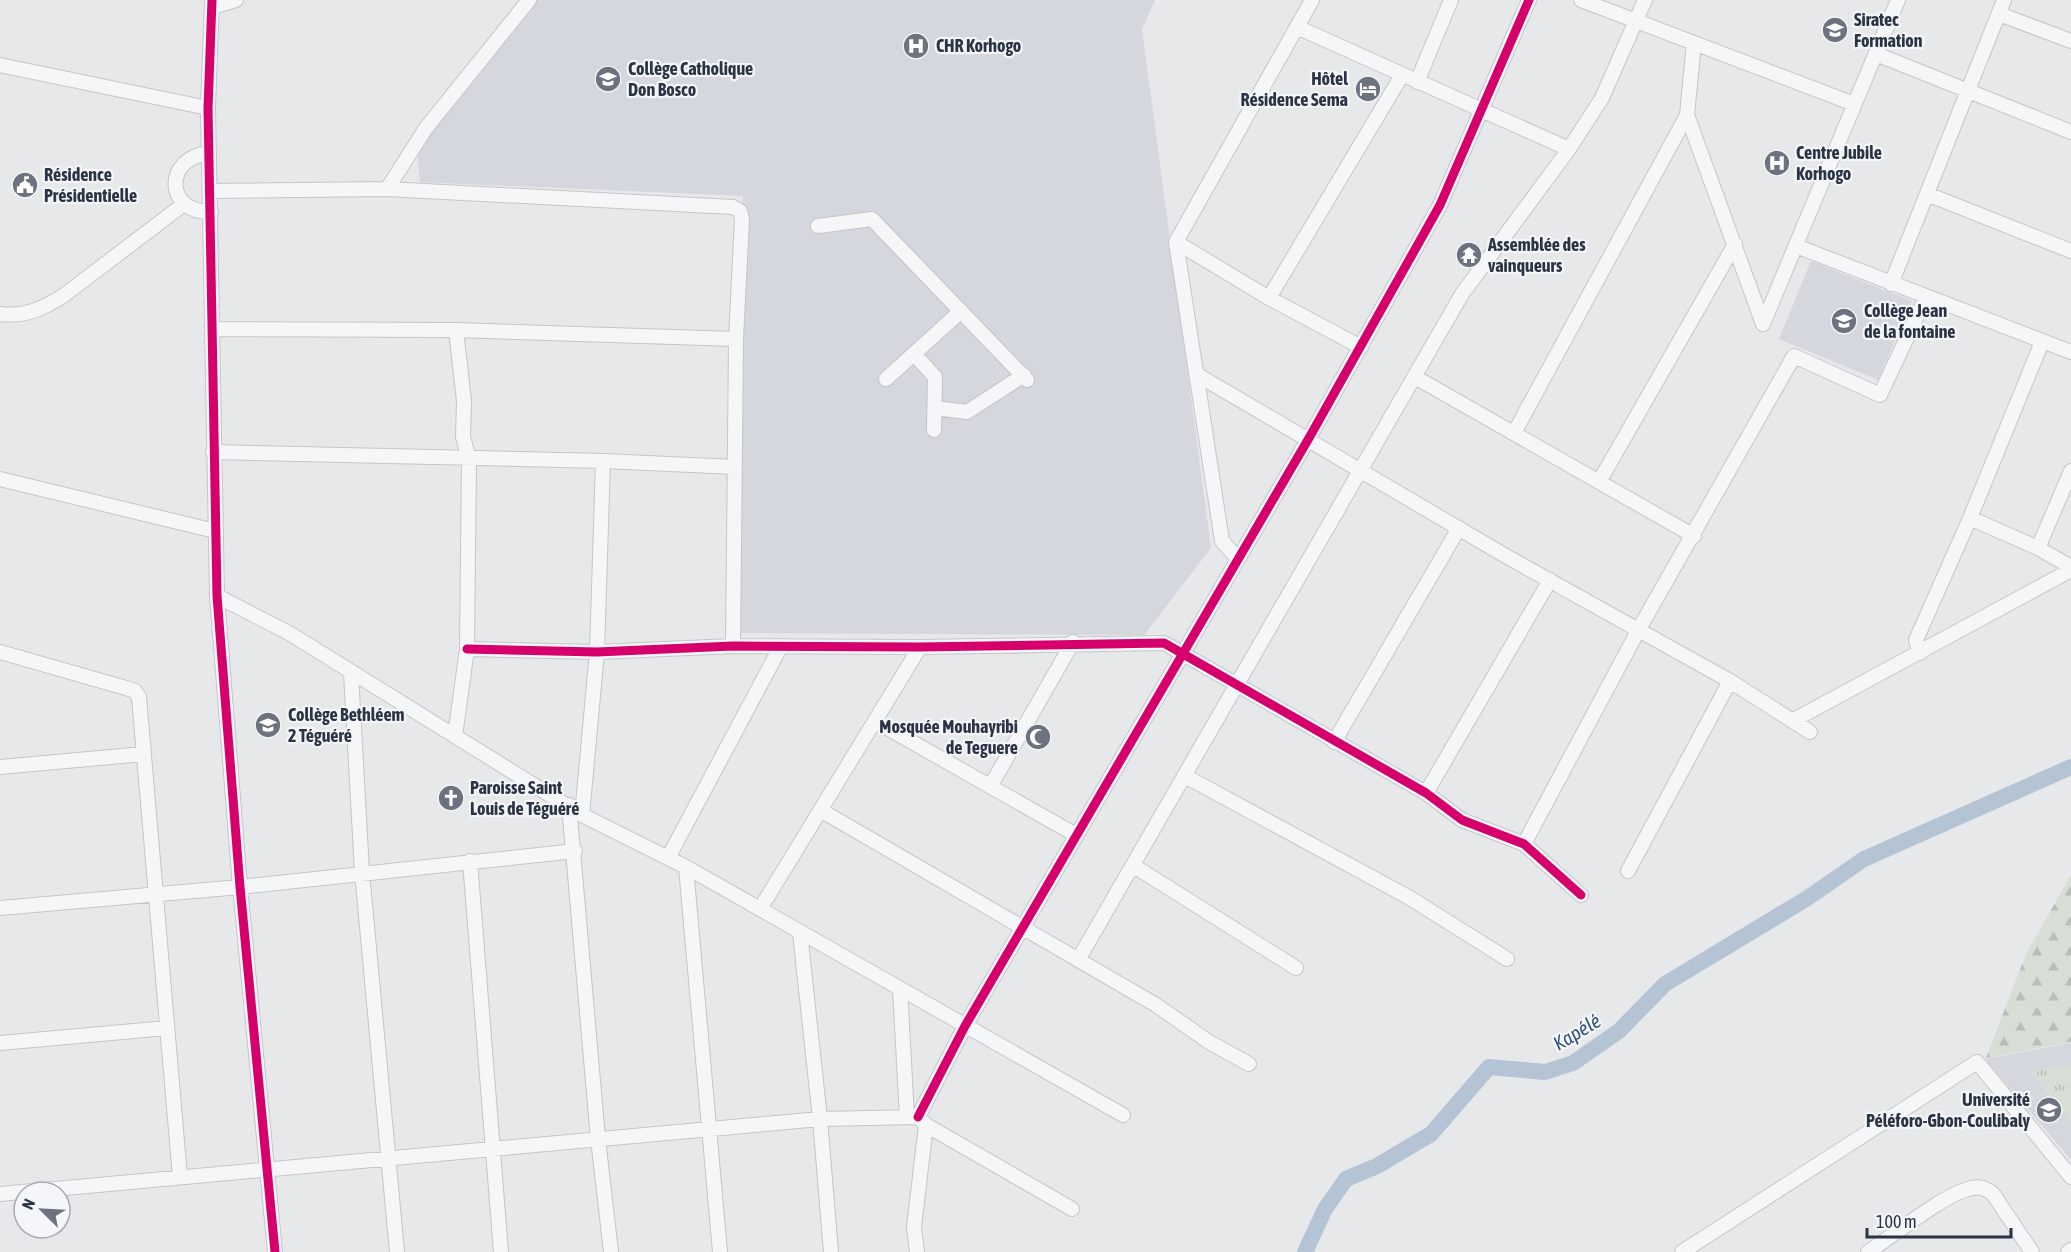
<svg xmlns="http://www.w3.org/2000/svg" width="2071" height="1252" font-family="'Asap Condensed',sans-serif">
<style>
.built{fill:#d4d7dd}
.grass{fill:url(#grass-tufts)}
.forest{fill:url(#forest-firs)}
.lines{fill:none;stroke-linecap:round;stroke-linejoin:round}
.river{stroke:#b4c4d5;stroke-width:16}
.minor-casing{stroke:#c4c6c8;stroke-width:16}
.minor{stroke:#f5f6f7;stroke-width:14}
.cycleway-casing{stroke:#f4f6f9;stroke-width:13}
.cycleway{stroke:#d6006c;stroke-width:9}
.labels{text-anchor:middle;stroke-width:4.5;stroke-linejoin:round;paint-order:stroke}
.poi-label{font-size:18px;font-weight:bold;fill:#2b3445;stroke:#f4f6f9;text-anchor:start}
.water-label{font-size:20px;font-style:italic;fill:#34527a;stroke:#f4f6f9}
</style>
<defs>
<pattern id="grass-tufts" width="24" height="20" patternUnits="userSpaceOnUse" patternTransform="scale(1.5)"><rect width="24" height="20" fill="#d6ded6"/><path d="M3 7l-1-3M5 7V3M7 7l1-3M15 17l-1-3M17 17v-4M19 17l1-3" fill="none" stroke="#b8bfb9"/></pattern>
<pattern id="forest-firs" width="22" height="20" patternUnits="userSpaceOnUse" patternTransform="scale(1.5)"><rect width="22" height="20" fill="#d6ded6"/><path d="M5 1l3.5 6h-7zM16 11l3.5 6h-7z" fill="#b8bfb9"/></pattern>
</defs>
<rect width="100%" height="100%" fill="#e6e8ea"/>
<path class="built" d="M534,0H1155L1142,29L1211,548L1144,635L739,633L743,196L420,182L417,150Z
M1811,261L1912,301L1878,380L1779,339Z
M2071,1043V1160L1985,1059Z"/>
<path class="grass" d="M2071,1064V1123L2029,1071Z"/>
<path class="forest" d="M2071,875V1042L1986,1058L2026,954Z"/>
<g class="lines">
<path class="river" d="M1305,1252L1325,1209L1346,1179L1377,1166L1431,1134L1489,1067L1545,1072L1573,1063L1619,1031L1665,984L1806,899L1864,859L2071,767"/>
<g class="minor-casing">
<path id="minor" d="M212,0L208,108L217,596L240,887L275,1252
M1581,0L1854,104
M212,7L236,0
M1999,14L2071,41
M1299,28L1569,149
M1876,54L2071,132
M0,65L208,108
M1417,82L1451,0
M1687,115L1763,324
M209,153C163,158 165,213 211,212
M387,189L733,207L740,211L742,219L736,339L733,646
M210,191L387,189L426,128L529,0
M1927,194L2071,251
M818,226L872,219L1027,380
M1176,242L1269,298L1361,347
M1796,246L2071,352
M1891,284L2004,0
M1269,298L1402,75
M0,314C25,317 42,309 63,296L184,204
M1763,324L1898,0
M212,329L456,330L736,339
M914,354L935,377L934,430
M1196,374L1504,555L1730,681L1810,732
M1415,377L1694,536
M886,379L961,311
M935,408L967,412L1024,375
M1514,433L1687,115L1694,43
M213,452L603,461L735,467
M0,479L215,531
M1599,482L1735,244
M1970,518L2038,548L2071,567
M2038,548L2071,471
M1237,558L1222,541L1176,242L1312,0
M217,596L289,633L582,815L686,867L1123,1115
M467,649L597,652L733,646L920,647L1164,643L1426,793L1462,820L1524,844L1581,895
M0,652L126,688L135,691L139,697L180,1177
M1920,653L1916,640L1970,518L2042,342
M351,673L362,872L397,1252
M875,721L1076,835
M1792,721L2071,570
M455,736L467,649L469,459L463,437L464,401L456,330
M1334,742L1459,528
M0,767L144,754
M1185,776L1410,898L1507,959
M991,785L1073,642
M1426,793L1550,580
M569,805L598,1139L611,1252
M822,811L1156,1005L1209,1042L1249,1064
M582,815L597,652L603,461
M1524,844L1639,629L1794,356L1880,395L1926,297
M668,858L781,646
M470,861L501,1252
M1134,866L1296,968
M686,867L720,1252
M1628,871L1730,681
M0,908L240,887L575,851
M760,909L920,647
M800,933L820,1119L831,1252
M1078,960L1462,294L1569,149L1602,98L1645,0
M900,989L907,1117
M0,1043L167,1028
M918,1117L965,1026L1309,438L1440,205L1529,0
M0,1194L820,1119L918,1117L926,1125L1072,1209
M917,1252L914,1227L926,1125
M1682,1252L1977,1062L2071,1177
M1868,1252C1893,1236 1945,1193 1972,1188C1980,1186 1987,1189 1993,1194L2032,1252
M2068,1252L2071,1250"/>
</g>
<use href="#minor" class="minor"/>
<g class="cycleway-casing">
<path id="cycleway" d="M212,0L208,108L217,596L240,887L275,1252
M467,649L597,652L733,646L920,647L1164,643L1426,793L1462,820L1524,844L1581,895
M918,1117L965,1026L1309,438L1440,205L1529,0"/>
</g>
<use href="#cycleway" class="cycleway"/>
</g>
<defs>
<g id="school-disc" transform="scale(1.35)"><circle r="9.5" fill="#6c737f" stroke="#f4f6f9"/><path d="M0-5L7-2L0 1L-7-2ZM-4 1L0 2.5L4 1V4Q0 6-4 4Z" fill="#fff"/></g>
<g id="hospital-disc" transform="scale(1.35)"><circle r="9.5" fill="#6c737f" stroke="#f4f6f9"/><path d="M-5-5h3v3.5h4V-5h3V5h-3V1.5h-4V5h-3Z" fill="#fff"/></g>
<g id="hotel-disc" transform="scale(1.35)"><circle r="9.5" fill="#6c737f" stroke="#f4f6f9"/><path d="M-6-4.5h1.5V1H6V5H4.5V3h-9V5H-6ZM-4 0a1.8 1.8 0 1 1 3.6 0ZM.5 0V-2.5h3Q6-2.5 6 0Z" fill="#fff"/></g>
<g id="civic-disc" transform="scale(1.35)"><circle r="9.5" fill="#6c737f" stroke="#f4f6f9"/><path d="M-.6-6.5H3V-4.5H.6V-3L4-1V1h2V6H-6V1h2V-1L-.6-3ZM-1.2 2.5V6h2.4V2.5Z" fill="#fff"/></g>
<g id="temple-disc" transform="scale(1.35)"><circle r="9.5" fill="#6c737f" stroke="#f4f6f9"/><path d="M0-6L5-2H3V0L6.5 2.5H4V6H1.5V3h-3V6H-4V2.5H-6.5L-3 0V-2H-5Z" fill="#fff"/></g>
<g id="university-disc" transform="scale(1.35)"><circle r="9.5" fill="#6c737f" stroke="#f4f6f9"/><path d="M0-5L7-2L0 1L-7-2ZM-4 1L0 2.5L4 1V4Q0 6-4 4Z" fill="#fff"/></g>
<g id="mosque-disc" transform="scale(1.35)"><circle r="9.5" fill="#6c737f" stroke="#f4f6f9"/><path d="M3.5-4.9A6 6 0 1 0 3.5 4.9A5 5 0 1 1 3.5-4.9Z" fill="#fff"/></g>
<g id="church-disc" transform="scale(1.35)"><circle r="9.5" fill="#6c737f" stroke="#f4f6f9"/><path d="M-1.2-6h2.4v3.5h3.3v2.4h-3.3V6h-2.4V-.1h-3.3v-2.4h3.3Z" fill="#fff"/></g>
</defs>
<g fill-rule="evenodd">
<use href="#school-disc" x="1835" y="30"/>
<use href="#hospital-disc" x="916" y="46"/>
<use href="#school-disc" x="608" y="79"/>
<use href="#hotel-disc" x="1368" y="89"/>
<use href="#hospital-disc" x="1777" y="163"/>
<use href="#civic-disc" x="25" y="185"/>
<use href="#temple-disc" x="1469" y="255"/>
<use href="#university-disc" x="1844" y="321"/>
<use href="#school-disc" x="268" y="725"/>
<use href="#mosque-disc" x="1038" y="737"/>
<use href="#church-disc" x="451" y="798"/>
<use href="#university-disc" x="2049" y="1110"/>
</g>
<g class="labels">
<g class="poi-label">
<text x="1854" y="26">Siratec<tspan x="1854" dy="21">Formation</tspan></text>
<text x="936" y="52">CHR Korhogo</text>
<text x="628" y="75">Collège Catholique<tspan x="628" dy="21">Don Bosco</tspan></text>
<text x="1348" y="85" text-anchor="end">Hôtel<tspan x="1348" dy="21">Résidence Sema</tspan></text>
<text x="1796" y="159">Centre Jubile<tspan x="1796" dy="21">Korhogo</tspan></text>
<text x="44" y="181">Résidence<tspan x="44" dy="21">Présidentielle</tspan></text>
<text x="1488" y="251">Assemblée des<tspan x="1488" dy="21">vainqueurs</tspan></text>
<text x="1864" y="317">Collège Jean<tspan x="1864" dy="21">de la fontaine</tspan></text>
<text x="288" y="721">Collège Bethléem<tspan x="288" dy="21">2 Téguéré</tspan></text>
<text x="1018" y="733" text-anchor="end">Mosquée Mouhayribi<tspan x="1018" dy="21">de Teguere</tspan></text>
<text x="470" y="794">Paroisse Saint<tspan x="470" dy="21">Louis de Téguéré</tspan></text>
<text x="2030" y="1106" text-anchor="end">Université<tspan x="2030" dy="21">Péléforo-Gbon-Coulibaly</tspan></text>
</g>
<g class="water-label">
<text transform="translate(1577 1032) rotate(-31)" y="7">Kapélé</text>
</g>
</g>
<g transform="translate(42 1210) rotate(294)"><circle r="28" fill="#f4f6f9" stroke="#a4a8b1" stroke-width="1.5"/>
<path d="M0-4.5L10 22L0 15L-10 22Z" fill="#6c737f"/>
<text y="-9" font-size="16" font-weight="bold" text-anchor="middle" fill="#2b3445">N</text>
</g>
<path d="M1867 1228v9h144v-9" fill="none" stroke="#2b3445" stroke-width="3"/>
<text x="1876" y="1228" font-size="18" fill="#2b3445" stroke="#f4f6f9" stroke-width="4.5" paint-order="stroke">100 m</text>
</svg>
